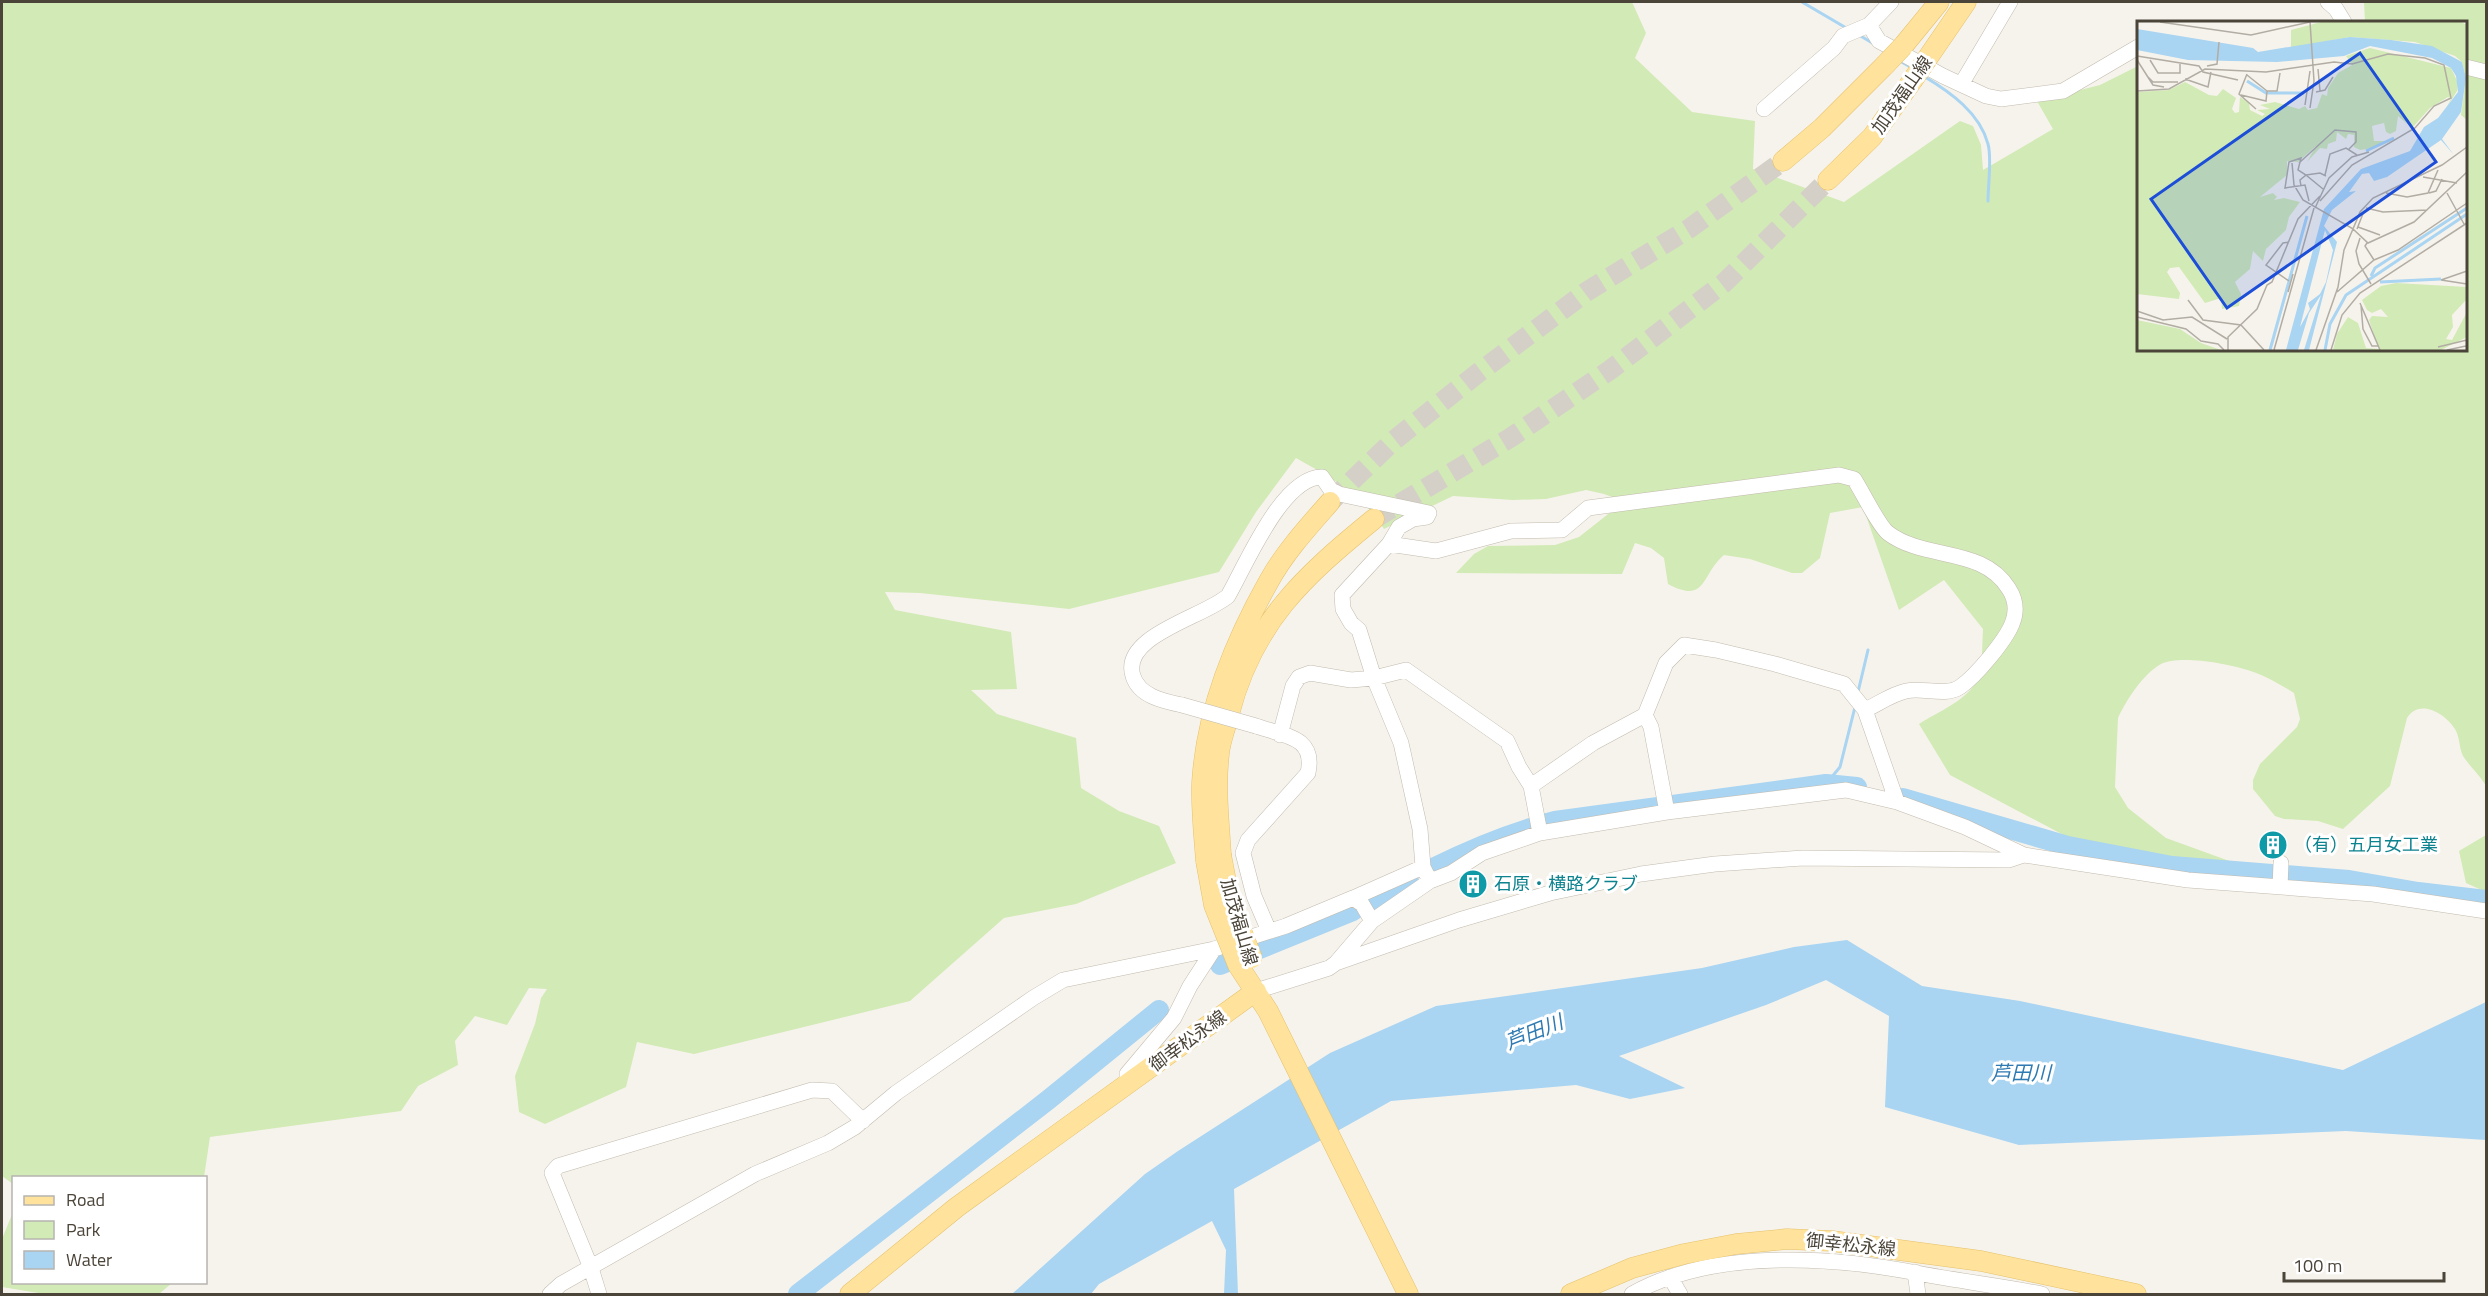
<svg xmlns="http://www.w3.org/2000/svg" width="2488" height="1296" font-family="'Titillium Web','Noto Sans JP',sans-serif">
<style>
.green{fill:#d2eab5}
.water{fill:#a9d4f2}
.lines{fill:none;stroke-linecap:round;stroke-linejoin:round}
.stream{stroke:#a9d4f2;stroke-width:3}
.river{stroke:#a9d4f2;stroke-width:20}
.major-tunnel{stroke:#d4d0c8;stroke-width:20;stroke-dasharray:20 10;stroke-linecap:butt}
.minor-casing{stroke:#c2bbae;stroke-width:16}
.major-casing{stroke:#e6c16a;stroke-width:21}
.minor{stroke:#fff;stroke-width:15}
.major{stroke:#ffe39c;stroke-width:20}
.minor-bridge-casing{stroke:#c2bbae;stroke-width:16;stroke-linecap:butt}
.major-bridge-casing{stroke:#e6c16a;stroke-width:21;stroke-linecap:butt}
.minor-bridge{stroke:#fff;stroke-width:15}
.major-bridge{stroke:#ffe39c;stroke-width:20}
.labels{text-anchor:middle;stroke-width:6;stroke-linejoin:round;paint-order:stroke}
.street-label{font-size:18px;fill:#4b4439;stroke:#fff}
.culture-label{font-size:18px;fill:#0d838f;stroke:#fff;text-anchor:start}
.water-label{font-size:20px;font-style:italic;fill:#2e7ab2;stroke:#fff}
.inset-river{fill:none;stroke:#a9d4f2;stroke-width:3}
.inset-road{fill:none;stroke:#b2ada4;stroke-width:1.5}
.view{fill:#1d4ed8;fill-opacity:0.15;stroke:#1d4ed8;stroke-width:3}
.inset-edge{fill:none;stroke:#4b4439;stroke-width:3}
</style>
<rect width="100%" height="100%" fill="#f6f3ec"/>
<path class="green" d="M2,2H1632L1646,33L1635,58L1692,112L1755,121L1753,169L1844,202L1960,121L1973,126L1981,145L1983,170L2053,129L2037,101L2100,85L2138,66V350H2466V22H2365L2364,2H2486V786C2480,775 2470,767 2463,756C2459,748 2460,737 2455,729C2445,713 2419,698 2407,718L2390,786L2343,829L2318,821L2284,819L2275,816L2253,789V780L2260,764L2297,727L2300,719L2294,693C2278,683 2262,674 2244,669C2225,663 2178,655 2161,664C2143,674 2127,699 2118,718L2115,787L2128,808L2166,838L2246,867L2244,881L2071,839L1950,775L1919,724C1937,712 1971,699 1978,677C1983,662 1982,644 1983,629L1944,580L1899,610L1863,507L1830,513L1820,558L1802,573H1792L1750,559L1724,555C1701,574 1707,605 1668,584L1664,558L1651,548L1635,543L1622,574L1456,573L1474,554L1488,546L1555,545L1579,537L1612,511L1617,504L1612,497L1604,494L1586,490L1546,499L1513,500L1453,496L1384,529C1363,495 1330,477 1296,458L1256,512L1219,572L1069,609L920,593L885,592L895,610L1011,632L1017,689L971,690L997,714L1076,738L1081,788L1119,811L1159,826L1176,863L1076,904L1004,918L910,1001L694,1054L637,1042L626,1087L545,1124L519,1112L515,1076L535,1024L541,998L547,989L529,988L507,1025L475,1016L455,1041L458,1065L418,1086L401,1111L210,1137L204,1177L14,1178L13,1184L2,1176Z
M2486,835V892L2466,883L2459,851Z
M13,1212L14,1282L172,1283L159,1294H44L2,1287V1239Z"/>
<path class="water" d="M1847,940L1922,986L2020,1001L2343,1070L2486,1002V1140L2346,1131L2019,1145L1885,1107L1889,1016L1826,980L1766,1005L1619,1056L1685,1088L1630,1099L1576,1085L1391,1101L1234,1189L1238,1294H1224L1226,1250L1212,1221L1099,1284L1091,1294H1012L1145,1174L1178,1151L1330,1053L1436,1006L1702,968L1794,947Z"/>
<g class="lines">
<path class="stream" d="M1802,2L1848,29
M1859,35L1874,44
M1900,61L1912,68
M1925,77C1950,92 1980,113 1988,144C1992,158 1988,185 1988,201
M1858,692L1868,650
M1826,784L1840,767L1855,707"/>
<path class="river" d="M1903,798L2068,846L2172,866L2349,880L2418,892L2486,900
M1433,868C1473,848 1512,832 1555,821L1826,784L1857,787
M1372,902L1409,881
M1220,965L1353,911
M798,1294L1048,1100L1159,1010"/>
<path class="major-tunnel" d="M1330,502L1392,442L1478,373L1586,292L1690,228L1783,161
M1374,519L1510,438L1610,370L1724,283L1828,180"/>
<g class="minor-casing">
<path id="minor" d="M2328,2L2336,9L2344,22
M1869,25L1879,41L1943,76L1986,96L2001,99L2063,91L2138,47
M2466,67L2486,72
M1962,83L2010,2
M1764,109L1834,48L1843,36L1869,25L1891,2
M1389,544L1436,551L1511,531L1562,530L1588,508L1839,475L1854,479C1862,491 1878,525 1888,533C1925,561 1983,546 2009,589C2016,600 2017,612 2012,624C2005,641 1976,676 1960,687C1945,697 1923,687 1906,691C1892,694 1878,704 1865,710
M1182,705C1163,701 1139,696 1133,676C1120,636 1204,617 1228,596C1246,565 1282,477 1322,477L1331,490L1339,494L1429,513L1427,517L1413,519L1399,527L1389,544L1342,595L1343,609L1351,623L1359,630L1374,678L1351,680L1310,673L1299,677L1293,686L1280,735
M1645,715L1651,727L1667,812
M1256,726C1284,736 1316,736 1308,773L1248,840L1243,853L1254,896L1269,931
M1531,786L1593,743L1645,715L1666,663L1684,645L1716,650L1775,664L1844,684L1865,710L1897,802
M1430,881L1423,867L1420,829L1401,743L1374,678L1406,670L1507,741L1519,767L1531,786L1540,833
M2280,887L2281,863
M1353,898L1423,867
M1336,963L1459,920L1550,893L1641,874L1715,864L1803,858L2009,860L2024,855L2188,880L2373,894L2486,911
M1256,991L1329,968L1336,963L1372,921L1430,881L1451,873L1482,853L1540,833L1667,812L1846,790L1897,802L1965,827L2024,855
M1127,1086V1074L1174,1018L1190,986L1214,949
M1915,1272L1918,1294
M1670,1277L1680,1294
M550,1294L561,1284L755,1174L828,1143L855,1127L896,1093L1033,998L1063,980L1214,949L1286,926L1353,898L1362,904L1372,921
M599,1294L591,1268L552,1173L558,1166L812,1090L832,1091L863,1121
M1632,1294C1712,1249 1829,1256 1917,1273C1958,1281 2000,1286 2042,1294"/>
</g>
<g class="major-casing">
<path id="major" d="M1903,46L1939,2
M1927,59L1966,2
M1783,161L1822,128L1885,65
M1828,180L1872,137L1912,81
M1221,855C1219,821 1215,788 1219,754C1220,741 1226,727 1229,714C1253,622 1303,577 1374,519
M1206,861C1204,835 1201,809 1202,783C1206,712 1234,643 1269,581C1285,552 1308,527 1330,502
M1238,965L1268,1011L1408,1294
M850,1294L957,1207L1256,991
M1571,1294L1632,1268L1684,1254L1736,1244L1787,1239L1832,1241L1981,1261L2136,1294"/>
</g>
<use href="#minor" class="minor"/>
<use href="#major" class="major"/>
<g class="minor-bridge-casing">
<path id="minor-bridge" d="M1182,705L1256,726"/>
</g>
<g class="major-bridge-casing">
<path id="major-bridge" d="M1885,65L1903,46
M1912,81L1927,59
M1221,855L1230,902L1252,958
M1206,861L1214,905L1238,965"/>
</g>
<use href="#minor-bridge" class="minor-bridge"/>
<use href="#major-bridge" class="major-bridge"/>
</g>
<defs>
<g id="building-disc" transform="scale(1.5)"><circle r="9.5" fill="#0f9aa8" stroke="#fff"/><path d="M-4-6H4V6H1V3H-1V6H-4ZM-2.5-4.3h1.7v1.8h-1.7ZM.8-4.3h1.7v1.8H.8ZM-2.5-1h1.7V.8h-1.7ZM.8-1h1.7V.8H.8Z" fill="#fff"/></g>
</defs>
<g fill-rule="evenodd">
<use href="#building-disc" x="2273" y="845"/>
<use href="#building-disc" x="1473" y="884"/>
</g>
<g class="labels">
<g class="street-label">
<text transform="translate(1902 95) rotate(-55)" y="6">加茂福山線</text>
<text transform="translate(1239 922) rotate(74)" y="6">加茂福山線</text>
<text transform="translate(1188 1041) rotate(-36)" y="6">御幸松永線</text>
<text transform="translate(1851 1245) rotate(6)" y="6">御幸松永線</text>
</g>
<g class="culture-label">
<text x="2294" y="851">（有）五月女工業</text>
<text x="1494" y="890">石原・横路クラブ</text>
</g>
<g class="water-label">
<text transform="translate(1534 1032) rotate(-22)" y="7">芦田川</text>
<text x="2021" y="1080">芦田川</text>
</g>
</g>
<g transform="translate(2137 21)">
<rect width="330" height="330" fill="#f6f3ec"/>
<path d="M184,1H324L330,4V99L324,94L329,57L325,41L318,35L278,21L213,16L154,27V9ZM233,27L314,47L321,62L320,70L308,89L314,78L311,76L293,87L275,107L261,95L259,110L253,113L249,111L247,102L235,105L237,120H254L237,127L223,129L217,126V114L211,113L209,118L200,111L199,120L191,123L190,128L183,127L170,141L179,125L161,141L150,140V154L123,176L136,172L140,176L137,179L147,177L163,181L152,196L149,209L129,228L126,240L116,230L113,248L98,261L104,273L102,285L85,288L84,277L68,282L42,246L33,247L30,251L43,272L42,278L0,273V71L32,69L48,61L72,74L80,75L86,68L99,77L95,88L98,92L102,91L103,76L112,82L113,89L125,95L128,93L120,89L133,88L123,84L138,81L162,88L168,85L171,89L180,87L185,73L190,75L191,67L201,52L215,44L209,35ZM259,262L330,266L329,279L315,294L316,306L309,318L315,319L330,291V316L304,329H196L200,313L211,296L221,302L229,327L242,328L232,299L235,295L251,296L244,288L235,292L230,289L225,279L244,265ZM0,299L43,308L64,322L84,329H0Z" fill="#d2eab5"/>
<path d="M0,8L116,27L121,31L213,16L254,19L295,25L325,41L329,57L324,91L305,118L317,134L304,119L250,156L237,160L232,152L225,153L212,171L219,170L195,189L187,205L200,221L172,329H167L184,274L172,292L161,329H149L187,188L224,148L273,130L287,106L301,97L321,71L319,55L314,47L295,37L233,25L207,35L140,41L51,39L0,29ZM188,209L196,229L189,261L183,273L171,282L173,288L163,306Z" fill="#a9d4f2" fill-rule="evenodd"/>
<path class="inset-river" d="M110,60L129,72H167M229,130L257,117M234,255L238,247L330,187M243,261L304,258M133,329L170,195M188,329L193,303L209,274L330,193"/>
<path class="inset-road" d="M23,1L114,14L173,1M0,35L62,45L66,51L101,59M0,39L16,64L27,66M13,39L21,52H43V43M70,45L80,43L82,21M181,48L183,70M110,53L102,73L119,88M110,54L130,70M10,55L16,61H41M48,58L71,66L74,51M0,70L32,68L68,48L129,51L197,41L215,43L251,33L288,37L307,44L314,77L297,85L278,107L215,144L183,180M179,71L188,69L196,56M104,74L129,80L130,70H140L143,52M168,84L173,50M173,87L177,60L173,1M155,142L157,164L166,179L216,208L223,191L236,177L305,144L330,126M162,142L198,109L219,111V121L212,128M188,154L193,133L209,127L220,134M286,156L320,162M164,165L163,159L169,154L161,149L164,137L152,141L148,167L168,164L172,180M186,168L169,154L183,152L189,155M249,172L270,176L291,172L301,149M292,172L299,170L305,158M310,172L327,203M178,187L192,157L215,136L232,131M229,187L246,191L290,189M221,206L243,214M220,208L227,190M223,217L219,230L222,243L234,263M152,221L146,222L129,244L152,260M230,222L228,225L237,239M304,259L330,263M304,259L330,250M151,271L156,253M200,271L237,239L261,229L330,182M51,279L66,299L104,304L127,329M223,282L243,329M224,284L226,308L235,325H241M0,290L26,299L55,296L90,318M0,296L49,308L64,320L81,323L87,329M301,326L330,319M91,329V316L120,288L130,264L135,261L161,198L183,175M137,329L177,187M179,329L201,266L207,229L216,208L231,222L277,201L330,151M194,329L205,294L223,272L330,202M310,329L329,325"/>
<path class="view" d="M223,32L299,141L90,287L14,178Z"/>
<rect width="330" height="330" class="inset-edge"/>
</g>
<rect width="2488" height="1296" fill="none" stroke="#4b4439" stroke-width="6"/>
<rect x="12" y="1176" width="195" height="108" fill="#ffffff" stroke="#b7b4b0" stroke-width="1.5"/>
<rect x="24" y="1196" width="30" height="9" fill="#ffe39c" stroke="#b7b4b0" stroke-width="1.5"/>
<text x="66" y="1206" font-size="18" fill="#4b4439">Road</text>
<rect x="24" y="1221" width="30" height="18" fill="#d2eab5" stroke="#b7b4b0" stroke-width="1.5"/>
<text x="66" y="1236" font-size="18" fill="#4b4439">Park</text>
<rect x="24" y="1251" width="30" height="18" fill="#a9d4f2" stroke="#b7b4b0" stroke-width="1.5"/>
<text x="66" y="1266" font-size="18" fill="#4b4439">Water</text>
<path d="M2284 1272v9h160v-9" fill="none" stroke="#4b4439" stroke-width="3"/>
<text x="2293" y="1272" font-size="18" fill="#4b4439" stroke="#ffffff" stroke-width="4.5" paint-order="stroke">100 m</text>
</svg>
